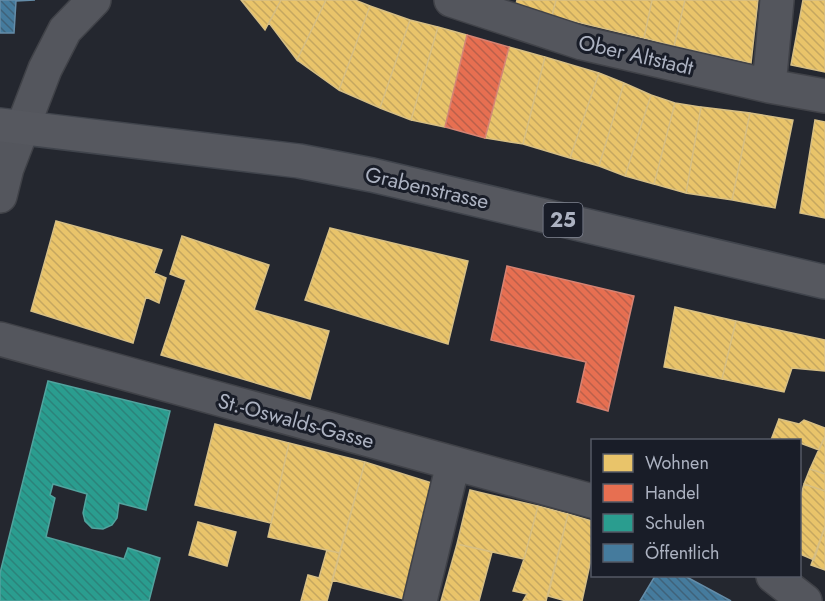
<svg xmlns="http://www.w3.org/2000/svg" width="825" height="601" font-family="Jost,sans-serif">
<style>
.homes{fill:url(#homes-back-hatch);stroke:#d7bf84;stroke-width:1.5}
.shops{fill:url(#shops-back-hatch);stroke:#d58373;stroke-width:1.5}
.schools{fill:url(#schools-back-hatch);stroke:#51a39e;stroke-width:1.5}
.public{fill:url(#public-back-hatch);stroke:#648ca8;stroke-width:1.5}
.lines{fill:none;stroke-linecap:round;stroke-linejoin:round}
.minor-casing{stroke:#404248;stroke-width:36}
.major-casing{stroke:#40444c;stroke-width:36}
.minor{stroke:#54565d;stroke-width:33}
.major{stroke:#56585f;stroke-width:33}
.labels{text-anchor:middle;stroke-width:6;stroke-linejoin:round;paint-order:stroke}
.shield{fill:#191d28;stroke:#808593;stroke-width:1.5}
.shield-label{font-size:20px;font-weight:bold;fill:#acb2c1}
.street-label{font-size:21px;fill:#acb2c1;stroke:#191d28}
</style>
<defs>
<pattern id="homes-back-hatch" width="6" height="6" patternUnits="userSpaceOnUse" patternTransform="scale(1.5)"><rect width="6" height="6" fill="#e9c46a"/><path d="M-1 5l2 2M0 0l6 6M5-1l2 2" fill="none" stroke="#c5a760"/></pattern>
<pattern id="shops-back-hatch" width="6" height="6" patternUnits="userSpaceOnUse" patternTransform="scale(1.5)"><rect width="6" height="6" fill="#e76f51"/><path d="M-1 5l2 2M0 0l6 6M5-1l2 2" fill="none" stroke="#ba604b"/></pattern>
<pattern id="schools-back-hatch" width="6" height="6" patternUnits="userSpaceOnUse" patternTransform="scale(1.5)"><rect width="6" height="6" fill="#2a9d8f"/><path d="M-1 5l2 2M0 0l6 6M5-1l2 2" fill="none" stroke="#2c837a"/></pattern>
<pattern id="public-back-hatch" width="6" height="6" patternUnits="userSpaceOnUse" patternTransform="scale(1.5)"><rect width="6" height="6" fill="#457b9d"/><path d="M-1 5l2 2M0 0l6 6M5-1l2 2" fill="none" stroke="#3f627a"/></pattern>
</defs>
<rect width="100%" height="100%" fill="#24272f"/>
<path class="homes" d="M241,0H281L265,30Z
M281,0H326L297,60L269,23Z
M326,0H355L370,6L339,90L297,60Z
M517,0H556L552,16L515,8Z
M556,0H652L644,38L552,16Z
M652,0H685L674,46L644,38Z
M685,0H758L751,63L674,46Z
M803,0H825V72L791,65Z
M370,6L410,20L380,108L339,90Z
M410,20L438,27L411,120L380,108Z
M438,27L467,35L445,127L411,120Z
M509,47L545,57L523,144L485,138Z
M545,57L599,73L570,158L523,144Z
M599,73L624,83L599,166L570,158Z
M624,83L651,95L625,176L599,166Z
M651,95L675,103L654,184L625,176Z
M675,103L701,107L686,193L654,184Z
M701,107L750,113L732,200L686,193Z
M750,113L793,120L775,208L732,200Z
M815,120L825,122V218L800,213Z
M56,221L162,250L154,273L166,278L159,303L146,297L133,343L31,311Z
M330,228L468,261L448,344L305,300Z
M182,236L269,265L254,310L329,331L310,399L161,355L186,280L170,274Z
M675,307L736,321L722,379L664,367Z
M736,321L825,340V371L792,368L784,392L722,379Z
M779,419L799,424L804,420L825,428V436L819,450L800,443V440H771Z
M215,424L289,443L271,523L195,505Z
M825,436V474L810,469Z
M289,443L365,462L340,553L268,537Z
M365,462L435,484L404,599L332,580Z
M810,469L825,474V491L804,484Z
M804,484L825,491V526L814,560L800,554V499Z
M470,490L538,506L524,559L457,544Z
M538,506L568,514L546,601H523L527,594L513,591L524,559Z
M568,514L592,521V555L582,601H566L548,596Z
M198,522L236,532L227,566L189,555Z
M825,526V570L811,565Z
M457,544L492,552L479,601H441Z
M327,550L340,553L327,601H301L308,575L319,578Z"/>
<path class="shops" d="M467,35L509,47L485,138L445,127Z
M507,266L634,296L608,411L577,402L586,362L491,340Z"/>
<path class="schools" d="M48,381L170,411L146,510L119,503L117,518L112,525L103,529L92,528L85,521L83,513L87,494L53,484L50,495L55,498L46,537L124,559L128,548L160,558L149,601H0V573Z"/>
<path class="public" d="M0,0H35L16,1L14,33H0Z
M655,576H685L731,601H640Z"/>
<g class="lines">
<g class="minor-casing">
<path id="minor" d="M451,0L582,43L769,86L825,96
M769,86L777,0
M0,196L7,168L45,69L65,30L94,0
M0,339L592,501
M773,576L805,601
M420,601L453,464"/>
</g>
<g class="major-casing">
<path id="major" d="M0,125L299,161L372,175L825,282"/>
</g>
<use href="#minor" class="minor"/>
<use href="#major" class="major"/>
</g>
<g class="labels">
<rect class="shield" x="543.5" y="203" width="39" height="34" rx="4.5"/>
<g class="shield-label">
<text x="563" y="227">25</text>
</g>
<g class="street-label">
<text transform="translate(636 55) rotate(13)" y="7">Ober Altstadt</text>
<text transform="translate(427 188) rotate(13)" y="7">Grabenstrasse</text>
<text transform="translate(296 421) rotate(15)" y="7">St.-Oswalds-Gasse</text>
</g>
</g>
<rect x="591" y="439" width="210" height="138" fill="#191d28" stroke="#545965" stroke-width="1.5"/>
<rect x="603" y="454" width="30" height="18" fill="#e9c46a" stroke="#545965" stroke-width="1.5"/>
<text x="645" y="469" font-size="18" fill="#acb2c1">Wohnen</text>
<rect x="603" y="484" width="30" height="18" fill="#e76f51" stroke="#545965" stroke-width="1.5"/>
<text x="645" y="499" font-size="18" fill="#acb2c1">Handel</text>
<rect x="603" y="514" width="30" height="18" fill="#2a9d8f" stroke="#545965" stroke-width="1.5"/>
<text x="645" y="529" font-size="18" fill="#acb2c1">Schulen</text>
<rect x="603" y="544" width="30" height="18" fill="#457b9d" stroke="#545965" stroke-width="1.5"/>
<text x="645" y="559" font-size="18" fill="#acb2c1">Öffentlich</text>
</svg>
